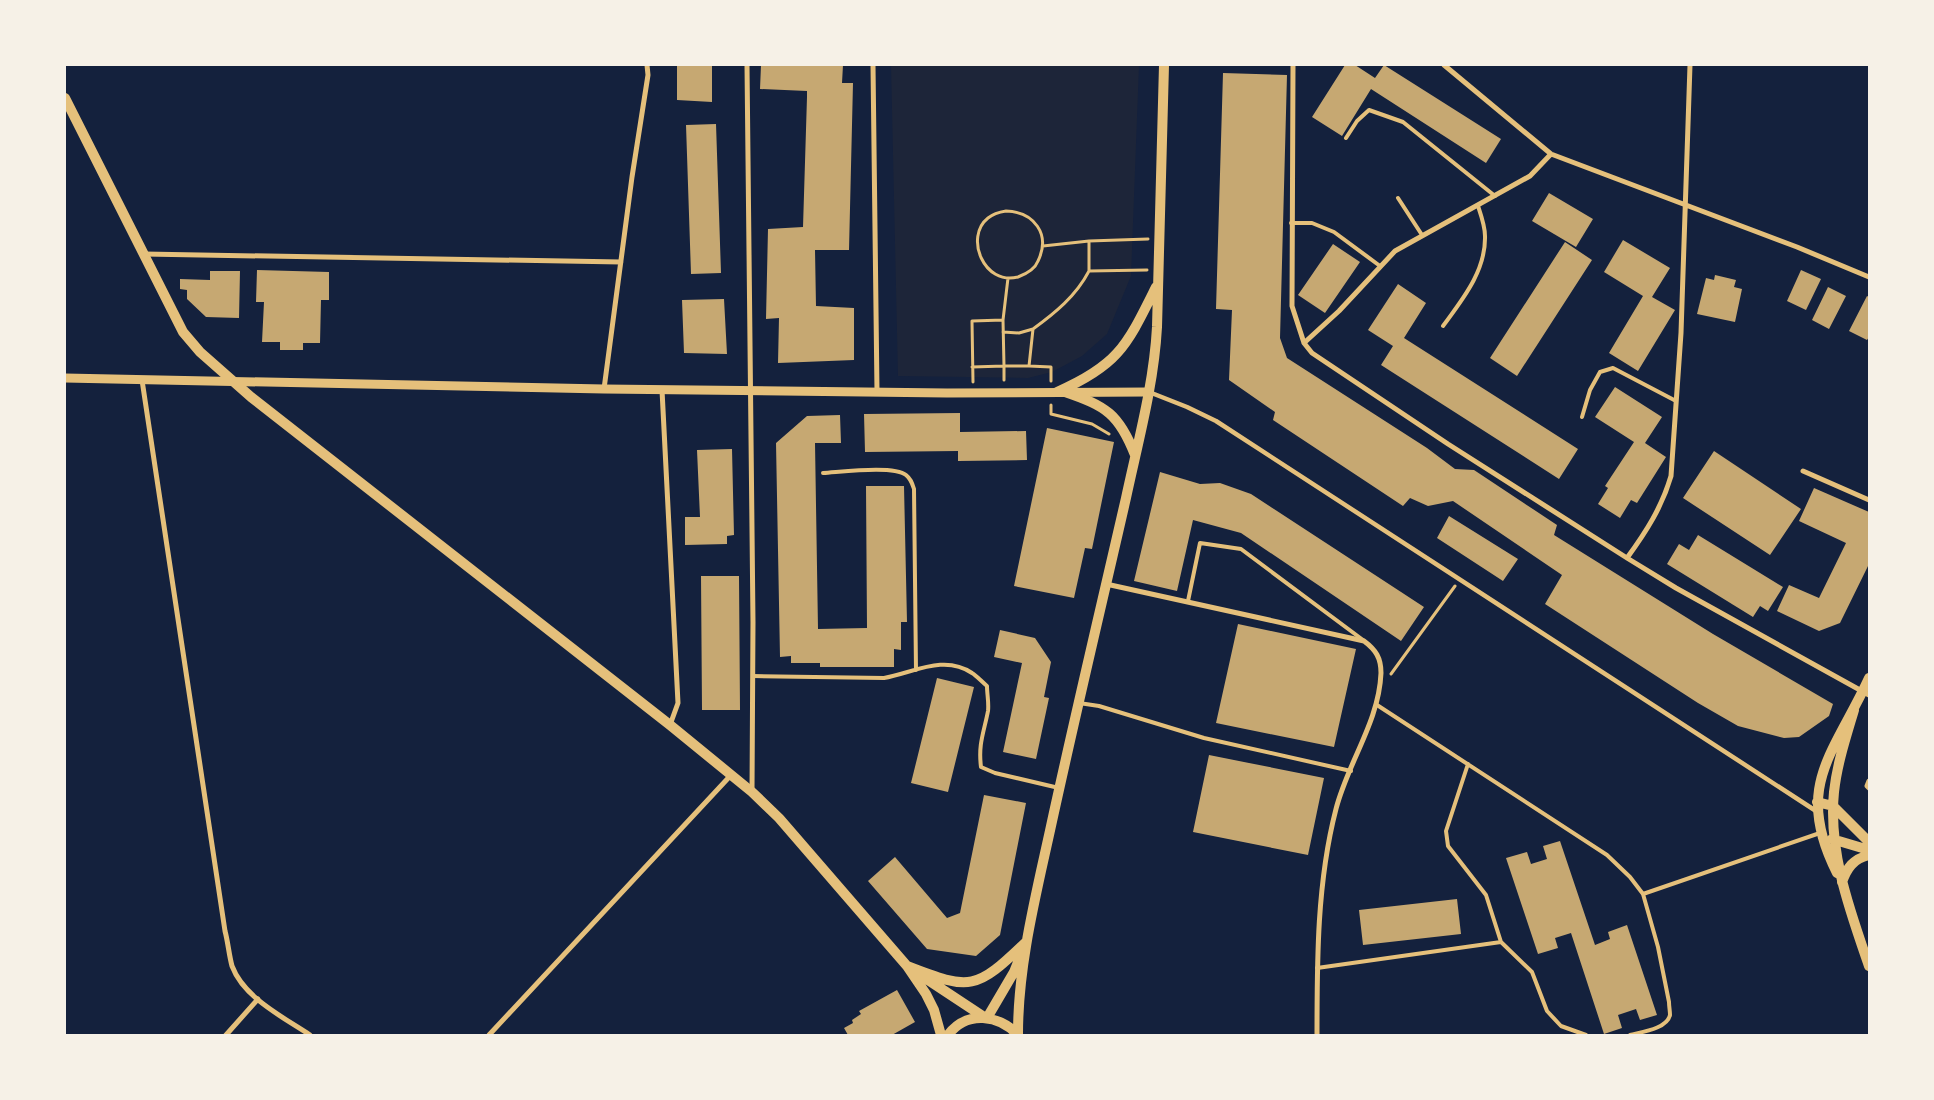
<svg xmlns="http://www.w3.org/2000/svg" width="1934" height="1100" font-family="'PT Sans Narrow',sans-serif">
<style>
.green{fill:#1d2539}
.building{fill:#c6a872}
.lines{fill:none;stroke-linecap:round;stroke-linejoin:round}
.path{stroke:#e5c07b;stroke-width:3}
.service{stroke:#e5c07b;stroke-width:4}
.pedestrian{stroke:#e5c07b;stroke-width:4.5}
.minor{stroke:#e5c07b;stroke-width:5}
.tertiary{stroke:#e5c07b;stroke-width:9}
.secondary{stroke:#e5c07b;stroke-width:10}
</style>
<rect width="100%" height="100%" fill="#14213d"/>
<path class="green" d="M891,65H1139L1131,276L1107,334L1082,356L1052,372L1028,378L898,376Z"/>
<path class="building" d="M677,65H712V102L677,100Z
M761,65H843L842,83H853L849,250H815L816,306L854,308V360L778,363L779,318L766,319L768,229L803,227L807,97V91L760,89Z
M1345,65H1355L1375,78L1384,65L1501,139L1486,163L1371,89L1342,136L1312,117Z
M1223,73L1287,75L1280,338L1287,358L1427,448L1455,469L1474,470L1557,525L1554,535L1713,634L1833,704L1829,716L1799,737L1784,738L1738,726L1698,703L1545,604L1562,575L1453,501L1428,506L1410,498L1403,506L1273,420L1275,412L1229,380L1232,310L1216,309Z
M716,124L721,273L691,274L686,125Z
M1549,193L1593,219L1576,247L1532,221Z
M1623,240L1670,268L1652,297L1675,310L1638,371L1609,353L1643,296L1604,272Z
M1565,242L1592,260L1517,376L1490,358Z
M1333,244L1360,262L1325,313L1298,295Z
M257,270L329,272V300H321L320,343H303V350H280V342H262L264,302H256Z
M1801,270L1821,279L1806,310L1787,301Z
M210,271H240L239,318L206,317L187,299V290L180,289V279L210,280Z
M1715,275L1736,280L1734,287L1742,289L1735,322L1697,314L1706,278L1714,280Z
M1398,284L1426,303L1404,338L1578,449L1559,479L1381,365L1393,346L1368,330Z
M1828,287L1846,296L1829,329L1812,320Z
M1867,296L1869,297V337L1867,340L1849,331Z
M724,299L727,354L684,353L682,300Z
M1615,387L1662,417L1645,443L1666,457L1637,503L1631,500L1620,518L1598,504L1608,488L1605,486L1634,442L1595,417Z
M960,413V432L1026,431L1027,460L958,461V451L865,452L864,414Z
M840,415L841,443H815L818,629L867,628L866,486H904L907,622H901V650L894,649V667H820V663H791V656L780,657L776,443L807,416Z
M1047,428L1114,442L1092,549L1085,548L1074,598L1014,586Z
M732,449L734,535L727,536V544L685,545V517H700L697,450Z
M1714,451L1801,509L1770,555L1683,498Z
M1160,472L1200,484L1220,483L1251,494L1424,607L1401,641L1241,533L1193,520L1177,591L1134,581Z
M1814,488L1869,512V564L1840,623L1819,631L1777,611L1789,585L1819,598L1846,543L1799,521Z
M1449,516L1518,559L1503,581L1437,538Z
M1698,535L1783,587L1768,611L1760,606L1753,617L1667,564L1679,544L1689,550Z
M701,576H739L740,710H702Z
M1238,624L1356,649L1334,747L1216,723Z
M1000,630L1035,638L1051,662L1044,697L1049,698L1036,759L1003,752L1022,663L994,657Z
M937,678L974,687L948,792L911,783Z
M1209,755L1324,778L1308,855L1193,832Z
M984,795L1026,803L1000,935L976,956L927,949L868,881L895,857L947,918L960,913Z
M1560,841L1595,945L1610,939L1608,932L1627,925L1657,1015L1640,1020L1636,1009L1618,1015L1622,1028L1604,1034L1571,933L1555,938L1558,948L1538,954L1506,858L1527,852L1531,864L1547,859L1543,846Z
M1457,899L1461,934L1363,945L1359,910Z
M897,990L915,1022L892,1035H848L844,1028L853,1023L852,1020L861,1014L859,1011Z"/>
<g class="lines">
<path class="path" d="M1006,211C1034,212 1051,234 1038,261C1035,269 1026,274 1018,277C984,286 964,237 988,218C993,214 1000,212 1006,211Z
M1089,241L1148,239
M1043,246L1089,241V271L1147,270
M1003,332L1019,333L1033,329
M972,367L1004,366L1003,320L1008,278
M1004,380V366H1029
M1051,381V367L1029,366L1033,329C1055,313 1076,296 1089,271
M973,382L972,321L1003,320
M1051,405V414L1092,424L1109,434
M1391,674L1455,586"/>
<path class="service" d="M1346,138L1357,121L1369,110L1403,122L1495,196
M1398,198L1422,235
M1291,223H1312L1334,232L1380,266
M1443,326C1462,300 1486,271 1485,236C1485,226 1481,215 1478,206
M1582,417L1590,390L1600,372L1613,368L1676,401
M823,473C841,472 894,465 906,475C911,479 912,483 914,489L916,670
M1188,601L1200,543L1241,549L1363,640
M753,676L884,678C913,673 944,654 972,673C977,676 982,682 987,686C987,694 989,703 988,711C984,732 978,744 981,767L995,773L1059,788
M1079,703L1099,706L1204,738L1351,771
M1377,705L1607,855L1630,877L1643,894L1658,947L1669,1002C1669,1006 1670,1011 1670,1015C1667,1029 1641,1032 1630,1035
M1468,764L1446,831L1448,846L1486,895L1501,942L1532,972L1547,1011L1561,1026L1586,1035
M1643,894L1820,833
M1317,968L1501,942"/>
<path class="pedestrian" d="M1149,392L1187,407L1216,421L1816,811"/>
<path class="minor" d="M747,65L753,622L752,791
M873,65L877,391
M1293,65L1292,306L1304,343L1312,353L1448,444L1627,558L1676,588L1869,695
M1444,65L1551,154L1797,247L1869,277
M144,254L621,262
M1304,343L1339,311L1395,251L1530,176L1551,154
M142,380L225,931C228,942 229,955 232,966C244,998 283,1017 310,1035
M604,389L632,177L648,75L647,65
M662,390L678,703L670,725
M1803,471L1869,500
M1627,558C1646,532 1662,507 1671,476L1681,333L1690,65
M1106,584L1364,641C1376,650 1381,658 1381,673C1379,722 1348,762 1336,809C1317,882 1317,960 1317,1035
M1869,781L1867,786L1869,788
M226,1035L258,999
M489,1035L732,774"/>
<path class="tertiary" d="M65,378L604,389L947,393L1148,392"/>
<path class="secondary" d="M65,98L183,332L200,352L251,397L670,725L752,792L779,818L907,966L926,994L934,1010L941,1035
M1057,392C1119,365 1127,345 1156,287
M1065,392C1106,406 1119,414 1135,455
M1854,710C1846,737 1837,764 1834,792C1828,852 1850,911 1869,966
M1817,802L1833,806L1869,842
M1832,839L1869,850
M1837,873C1793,786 1834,754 1869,678
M1842,882C1847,868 1853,859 1869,855
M907,966C971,991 976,990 1026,942
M922,976L984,1017
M987,1018L1014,972L1020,957
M1018,1034C1018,964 1036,895 1051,826C1075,716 1101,607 1126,498C1138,442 1154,384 1157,327L1164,65
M948,1035C967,1010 999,1015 1018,1035"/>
</g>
<rect width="1934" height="1100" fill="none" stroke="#f6f1e7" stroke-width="132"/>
</svg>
